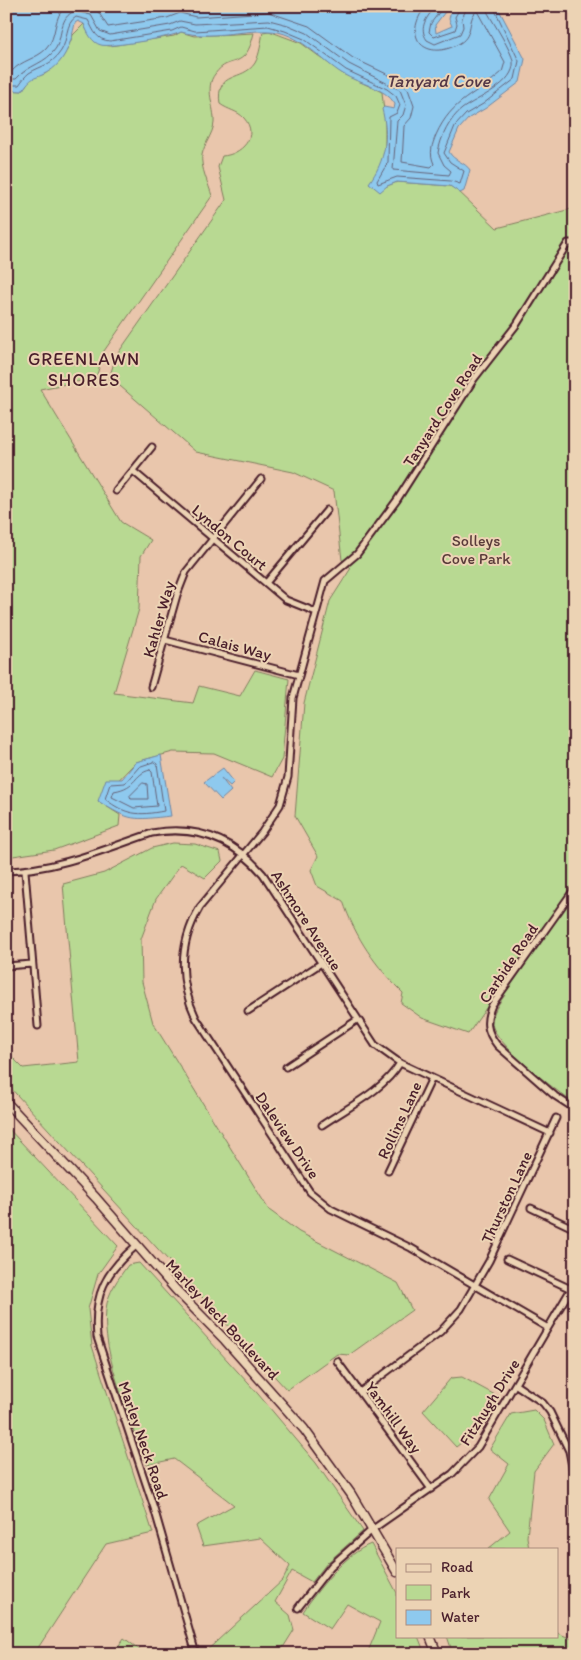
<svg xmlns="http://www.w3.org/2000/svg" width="581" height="1660" font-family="Itim,sans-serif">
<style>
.green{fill:#b8d992;stroke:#817c5e}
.water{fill:#8ec9ee;stroke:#7385a0}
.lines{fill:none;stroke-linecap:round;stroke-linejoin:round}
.shore{stroke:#656379;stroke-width:1}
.street-casing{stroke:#4a1f2b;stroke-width:9}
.secondary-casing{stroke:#4a1f2b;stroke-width:11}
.street{stroke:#ecd3b4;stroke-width:5}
.secondary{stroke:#ecd3b4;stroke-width:8}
.labels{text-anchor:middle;stroke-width:4;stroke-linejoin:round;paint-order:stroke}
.street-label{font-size:16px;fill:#4a1f2b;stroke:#ecd3b4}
.park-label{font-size:16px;fill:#5a3b3a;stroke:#ecd3b4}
.water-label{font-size:18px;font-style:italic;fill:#543848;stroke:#ecd3b4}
.neighbourhood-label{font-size:18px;letter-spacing:1px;fill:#4a1f2b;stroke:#ecd3b4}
</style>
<rect width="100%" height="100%" fill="#e9c6ac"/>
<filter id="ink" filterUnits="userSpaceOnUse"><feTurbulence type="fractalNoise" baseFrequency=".02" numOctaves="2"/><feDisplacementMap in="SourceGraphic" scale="10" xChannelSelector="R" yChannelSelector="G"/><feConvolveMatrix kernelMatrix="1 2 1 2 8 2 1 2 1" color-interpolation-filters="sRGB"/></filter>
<g filter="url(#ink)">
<path class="green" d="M84,24C89,37 96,45 110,46L174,36L181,32L194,36L254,33C245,73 230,53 215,74C204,88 215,107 214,123C213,134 204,144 202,155C200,167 209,185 212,196L104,351L96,378L40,389L121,522L151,540L141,556L139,609L114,693L193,703L199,686L240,696L255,670L289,679L282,759L272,777L214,753L173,752L136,762L98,801L120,815L119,826L54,850L6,857V90L22,91L31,78L45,74L59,62L67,50L73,35Z
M269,31L301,43L343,74L382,92L385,122V149L380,169L370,183L387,186L397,182L450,186L456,189L497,228L575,208V1104C558,1092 492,1042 492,1023C492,1013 499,1003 505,995L501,992L517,969L514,968L468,1034L422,1018L401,1003L403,993C376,967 355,937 343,901L317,886L311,870L318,856L295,816L304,703L330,601L351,568L342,560L334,491L293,472L196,452L120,386L108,382L116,356L226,200L218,167L222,156C241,155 260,136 244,118C238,111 228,110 220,104C215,70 243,82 255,63C260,54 261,42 263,32Z
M173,843L195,844L220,852L222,861L205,878L181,864L156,899L141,939L142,982L153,1023L269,1210L299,1232L398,1283L412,1310L349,1355L337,1354L287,1390L6,1083V1051L23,1068L79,1062L63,884L104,873L152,848Z
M6,1126L118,1246L98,1274L88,1309L92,1346L153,1533L106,1544L34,1654H6Z
M139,1263L258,1394L316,1463L363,1531L327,1563L312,1582L292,1571L275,1602L290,1615L294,1630L279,1654H203L283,1580L290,1566L260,1538L203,1546L196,1526L234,1505L174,1459L147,1465C132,1421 101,1355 106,1309C108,1292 118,1279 128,1265Z
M462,1377L497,1396C485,1416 475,1433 456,1447L423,1411L451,1378Z
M534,1410L544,1420L554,1444L534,1471L527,1537L529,1549H488L510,1531L489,1500L509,1464L490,1449L511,1414Z
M371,1544L397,1593V1636H418L425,1654H367L380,1622L347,1604L330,1629L303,1612C317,1590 346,1553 371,1544Z
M557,1633L575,1640V1654H453L447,1636H557Z
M124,1638L140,1650L138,1654H113Z"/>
<path class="water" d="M10,6H453L448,8L435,25L436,33L452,26L449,19L451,11L458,8L497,6L525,59L520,82L486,108L469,118L459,129L449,152C454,161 465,162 470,170L464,191L460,193L450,186L397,182L387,186L380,192L369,183C386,160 389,136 382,109L384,107L394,109L395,104C385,87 359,84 343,74C320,60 298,31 268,31C239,30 211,40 181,32C173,37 109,48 101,45C92,43 87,32 84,24L78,21L75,23C71,43 65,63 46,73C31,81 33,75 22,91L6,90V20Z
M161,755L171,816C133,820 131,822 98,801L106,779H122L136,762Z
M223,768L234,782L230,786L221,778L231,791L221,800L204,782Z"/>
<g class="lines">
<path class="shore" d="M91,6L99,13L108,27L167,18L180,13L196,17L268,12L309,26L353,58L393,77L408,89L414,106L411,118L404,126L402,162L431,167L434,164C429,153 432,145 436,135C452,99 476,95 502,72L505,62L477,11C467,18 474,35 460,43C427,63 400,38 426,6
M436,6C427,17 418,27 427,40L435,44L460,34L463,27L462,18L468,6
M444,6L431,23L429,32L434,37L455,30L457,24L455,17L461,6
M6,71H12C22,60 36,59 46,49C58,37 52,17 66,6
M6,79H16C29,64 46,64 56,48C63,35 59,17 75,11L91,15L100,31L110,35L170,25L180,21L195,24L269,20L288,25L307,33L349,64L400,90L406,105L403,115L397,121L393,170L449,175L451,171L444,165L438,153C440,138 450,118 462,109C476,98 516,84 513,61C512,52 493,22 488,13L486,6
M6,85H19C22,81 25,76 29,73C42,65 51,66 61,51C68,41 65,23 76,17L88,20C94,31 96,40 110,41L172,31L181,27L195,31L268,26L285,31L304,39L346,70L387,89L396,96L400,105L397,113L389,117L388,162L377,181L378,184L397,177L451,181L460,184L464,171L450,162L444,153L455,126L466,114L483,104L515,79L519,61L493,6
M154,762L157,764L164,811C138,816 126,815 105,799L110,784L125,783L139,767Z
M150,770L152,772L157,806L134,808L112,797L114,791C138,787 133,774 150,770Z
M143,783L147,784L148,799H131L130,796Z"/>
<g class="street-casing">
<path id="street" d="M133,471L286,600L316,612
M116,491L152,447
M266,583L327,510
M165,640L299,675
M151,687L177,595L186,572L261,479
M6,871C57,870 105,849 152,833C197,825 234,840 263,874L375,1045L400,1063L550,1133
M25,871L38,1026
M575,888L492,1005C485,1021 486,1031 497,1045L555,1096L575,1109
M6,966L32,964
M248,1011L320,964
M286,1067L357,1020
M322,1125C348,1107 383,1091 400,1063
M388,1171L432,1078
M531,1208L575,1229
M137,1245C105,1272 93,1295 97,1337L154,1508L196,1654
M507,1259L571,1289
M548,1328L411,1248L331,1209L310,1192L196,1018C178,980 179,943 200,907L262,832L280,805L288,777L293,698L325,581L357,554L397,500L474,379L517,324L568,243H575
M337,1361L431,1489
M516,1385L543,1403L550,1412L569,1451L574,1476L575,1546
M360,1392L440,1332L461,1309L489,1261L556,1118
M298,1608L331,1566L373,1529L452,1474L478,1447L575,1282"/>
</g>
<g class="secondary-casing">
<path id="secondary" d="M6,1102L96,1198L176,1290L225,1340L304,1429L351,1494L397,1572
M430,1636L437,1654"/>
</g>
<use href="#street" class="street"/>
<use href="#secondary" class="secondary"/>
</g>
</g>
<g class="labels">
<g class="street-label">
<text transform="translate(442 410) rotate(-57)" y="6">Tanyard Cove Road</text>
<text transform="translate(230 537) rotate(40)" y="6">Lyndon Court</text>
<text transform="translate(158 619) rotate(-74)" y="6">Kahler Way</text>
<text transform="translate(235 645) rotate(15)" y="6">Calais Way</text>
<text transform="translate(307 920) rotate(57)" y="6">Ashmore Avenue</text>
<text transform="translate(508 963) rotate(-56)" y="6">Carbide Road</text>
<text transform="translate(399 1120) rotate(-65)" y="6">Rollins Lane</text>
<text transform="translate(288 1135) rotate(56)" y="6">Daleview Drive</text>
<text transform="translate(506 1197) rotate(-65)" y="6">Thurston Lane</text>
<text transform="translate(223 1319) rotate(47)" y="6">Marley Neck Boulevard</text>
<text transform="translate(489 1402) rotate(-58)" y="6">Fitzhugh Drive</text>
<text transform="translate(394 1417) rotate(54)" y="6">Yamhill Way</text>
<text transform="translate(144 1440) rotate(71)" y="6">Marley Neck Road</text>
</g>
<g class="park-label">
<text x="476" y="546">Solleys<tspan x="476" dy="18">Cove Park</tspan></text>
</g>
<g class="water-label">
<text x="438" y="87">Tanyard Cove</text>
</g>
<g class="neighbourhood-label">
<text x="84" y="365">GREENLAWN<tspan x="84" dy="21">SHORES</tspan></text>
</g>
</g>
<rect width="581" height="1660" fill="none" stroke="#ecd3b4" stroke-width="25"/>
<rect x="12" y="12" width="556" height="1635" fill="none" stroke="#4a1f2b" stroke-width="2" filter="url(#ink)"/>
<rect x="396" y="1548" width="162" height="90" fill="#ecd3b4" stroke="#ab8b7d"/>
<rect x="406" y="1564" width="25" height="8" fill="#ecd3b4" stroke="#ab8b7d"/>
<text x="441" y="1572" font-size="15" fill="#4a1f2b">Road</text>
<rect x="406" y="1585" width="25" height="15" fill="#b8d992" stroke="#ab8b7d"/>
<text x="441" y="1598" font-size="15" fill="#4a1f2b">Park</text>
<rect x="406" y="1610" width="25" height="15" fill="#8ec9ee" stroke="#ab8b7d"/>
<text x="441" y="1622" font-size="15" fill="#4a1f2b">Water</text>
</svg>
